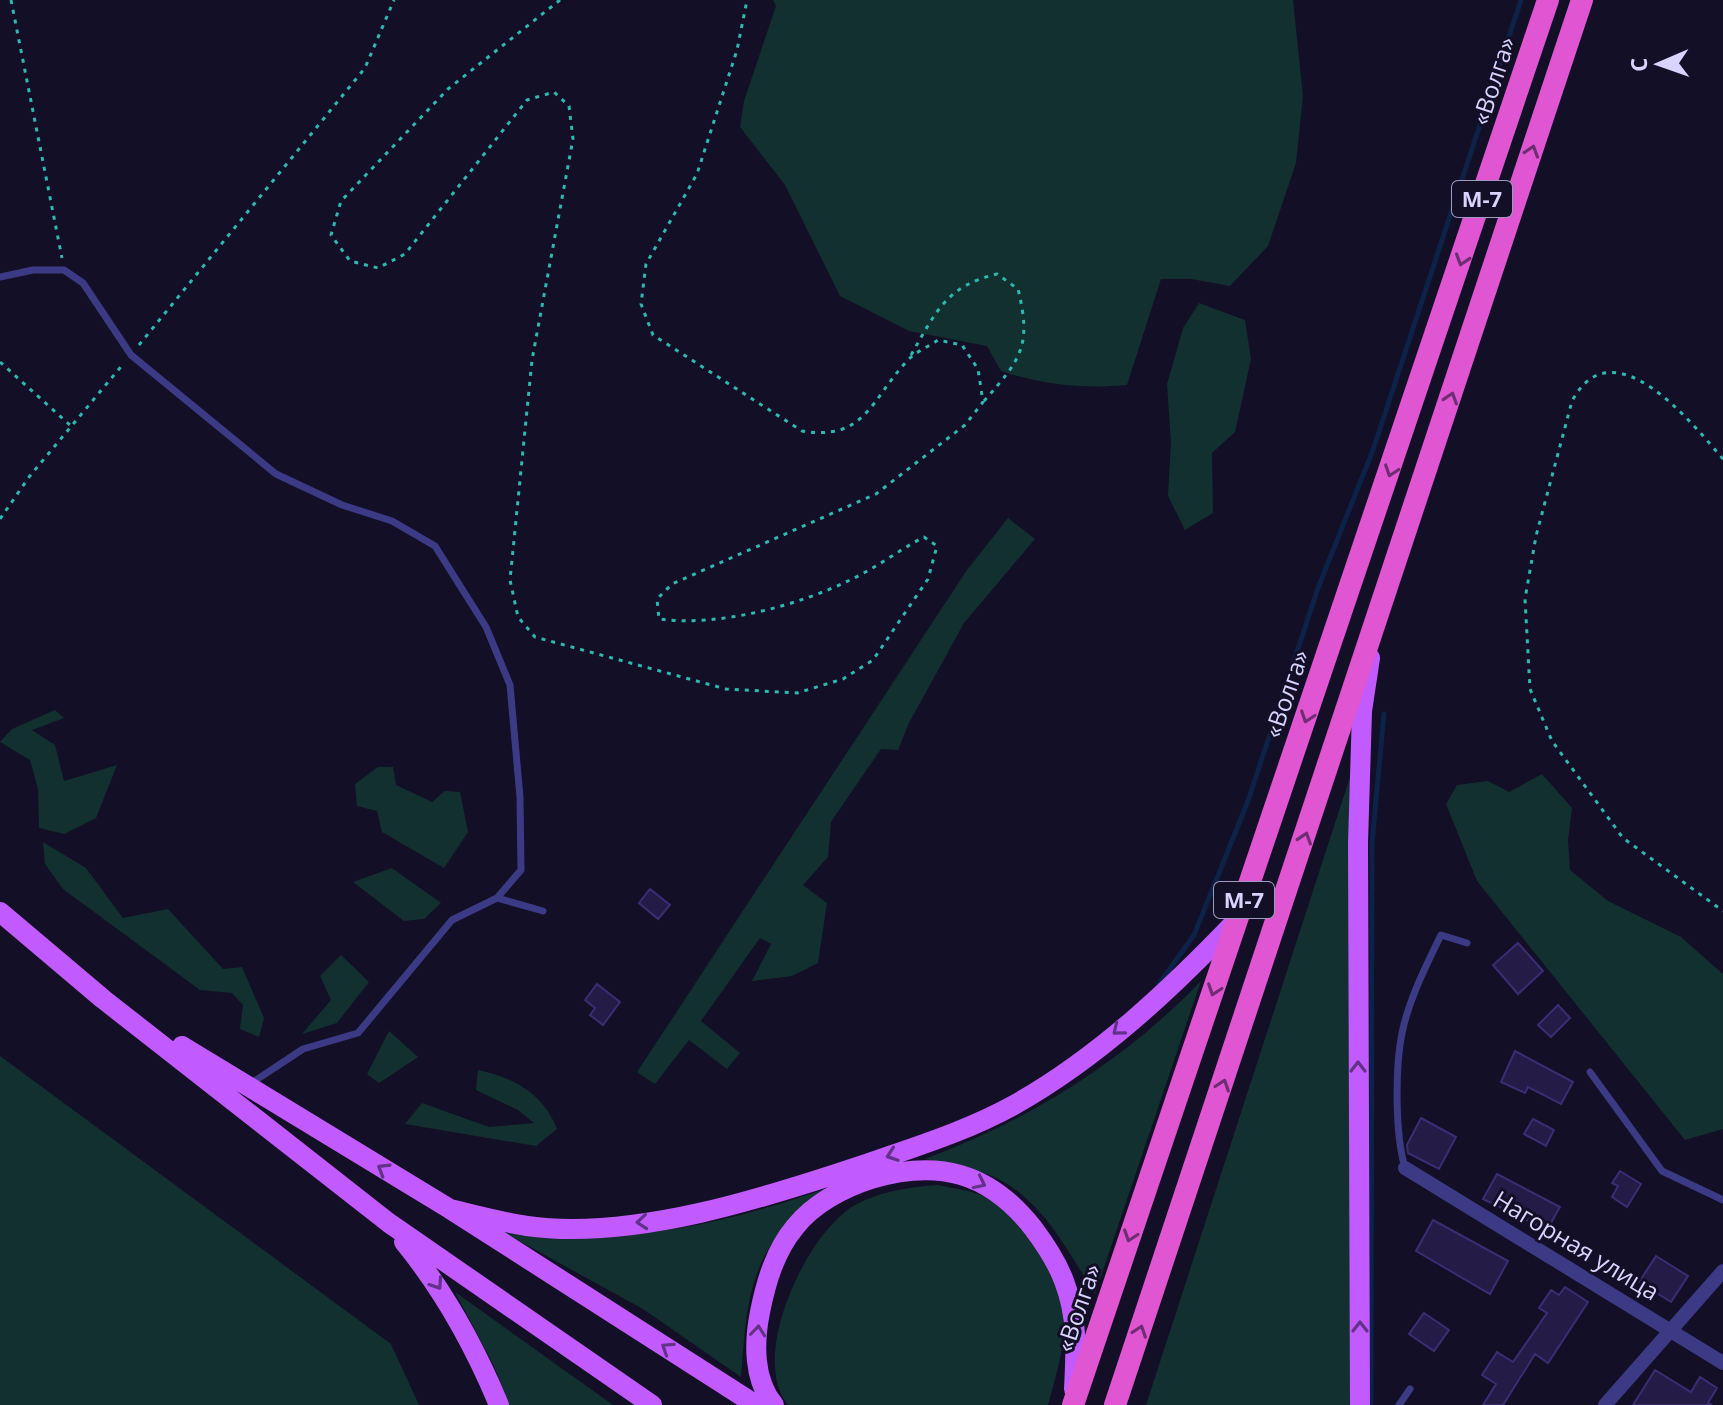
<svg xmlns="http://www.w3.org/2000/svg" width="1723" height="1405" font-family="'Open Sans',sans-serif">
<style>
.green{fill:#12302f}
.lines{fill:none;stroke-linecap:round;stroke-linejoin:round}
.stream{stroke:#0c2248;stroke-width:5}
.building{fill:#241b47;stroke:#3b2d73;stroke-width:2}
.path{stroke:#2fb8b0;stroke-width:3;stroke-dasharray:4 6;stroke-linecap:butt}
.service{stroke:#3d3a85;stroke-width:7}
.minor{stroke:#3d3a85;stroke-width:14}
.primary{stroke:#c25bff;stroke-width:20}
.trunk{stroke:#e055d1;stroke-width:22}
.oneway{stroke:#6f2e73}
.oneway2{stroke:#623188}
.labels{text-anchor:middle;stroke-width:6;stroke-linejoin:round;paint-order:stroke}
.shield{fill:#130f26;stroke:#9e99be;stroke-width:2}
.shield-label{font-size:22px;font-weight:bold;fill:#d9d4ff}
.street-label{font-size:24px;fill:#d9d4ff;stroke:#130f26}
</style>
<rect width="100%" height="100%" fill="#130f26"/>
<path class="green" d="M773,0H1293L1303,96L1296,163L1268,246L1230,286L1191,279H1161L1127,385C1083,389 1043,385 1001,371L987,346L909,331L840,296L785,185L740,127L744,101L776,6Z
M1199,303L1245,320L1251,359L1235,432L1212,453L1213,513L1185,530L1168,496L1171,442L1167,384L1183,328Z
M1008,518L1035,539L964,623L909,723L898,750L881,749L831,822L828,857L803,885L827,903L818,963L792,976L752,981L771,944L760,938L701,1021L740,1053L727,1069L689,1040L655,1084L637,1072L967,570Z
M55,710L64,718L32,730L55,745L64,781L117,765L96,818L64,834L39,828L38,789L30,760L0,742L12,729Z
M378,767H393L396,785L432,802L445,791L460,792L468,832L444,868L382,832L377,811L357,806L355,784Z
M1542,774L1572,808L1568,840L1570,870L1608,901L1681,937L1723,974V1129L1685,1140L1477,881L1446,804L1457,785L1488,781L1509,792Z
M1350,777V1405H1146Z
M43,842L86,868L123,918L168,909L223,969L242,967L264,1018L259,1037L240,1029L243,1005L232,993L200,990L63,889L45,864Z
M392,868L441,903L424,919L404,921L353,882Z
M341,955L369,982L337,1023L302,1034L331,1000L320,976Z
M1201,981L1095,1294C1066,1248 1037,1189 981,1172C963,1166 944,1163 925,1159C1030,1120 1124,1061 1201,981Z
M389,1031L418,1057L379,1083L367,1074Z
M0,1056L391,1344L419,1405H0Z
M478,1070C513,1077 544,1094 557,1129L536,1146L405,1124L422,1103L489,1127L534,1123L518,1110L476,1090Z
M938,1185C952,1188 968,1190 981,1195C1020,1210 1057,1266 1063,1307C1068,1338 1056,1376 1048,1405H788C748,1357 807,1232 855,1205C880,1191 911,1187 938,1185Z
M831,1187C813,1204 792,1220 776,1239C746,1275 745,1332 741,1377L643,1309L492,1226C518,1230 545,1236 572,1236C661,1239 748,1216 831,1187Z
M455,1292L613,1405H509L494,1366Z"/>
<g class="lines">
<path class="stream" d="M1159,984L1194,935L1248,801L1318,588L1373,450L1521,0
M1371,1405L1372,844L1384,714"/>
</g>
<path class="building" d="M650,889L670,905L658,919L639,903Z
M1518,943L1543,971L1518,994L1493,965Z
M597,984L620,1002L603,1025L590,1015L595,1008L585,1000Z
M1558,1005L1570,1018L1551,1037L1538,1025Z
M1515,1051L1573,1082L1561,1104L1528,1087L1525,1093L1501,1082Z
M1421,1118L1456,1137L1439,1169L1408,1153L1407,1145Z
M1533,1119L1554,1130L1546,1146L1524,1134Z
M1620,1171L1641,1184L1627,1207L1612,1197L1618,1186L1612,1183Z
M1497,1174L1560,1207L1547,1230L1483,1199Z
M1433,1220L1508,1261L1490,1294L1416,1251Z
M1656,1256L1688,1276L1671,1302L1639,1282Z
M1565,1287L1588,1302L1548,1363L1535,1354L1503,1405H1483L1496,1384L1482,1375L1497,1352L1513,1362L1547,1313L1539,1308L1551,1290L1559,1295Z
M1424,1313L1449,1330L1434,1351L1409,1334Z
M1655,1370L1691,1392L1700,1377L1717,1388L1708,1403L1712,1405H1633Z"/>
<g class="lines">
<path class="path" d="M11,0L62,258
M560,0L448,89L341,201L331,235L350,261L378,268L405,254L527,100L554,92L569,106L573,139L532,360L510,580L518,617L535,637L726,689L797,693L843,679L873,660L928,579L937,546L924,537C899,550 876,568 850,580C797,606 718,627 659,619L657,599L672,584L876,494L965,425L983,402L978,369L962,345L938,340C928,347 915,352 907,361C870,401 865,441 802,431L653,335L641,304L646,264L697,174L737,50L747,0
M139,345L365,68L394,0
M911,355C936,312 946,286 997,274L1018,289C1032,346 1021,359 984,401
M0,362L71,426
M1723,459C1692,423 1613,324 1572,401L1536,536L1525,599L1530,689L1552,741L1623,838L1723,911
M0,519L29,477L124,363"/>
<path class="service" d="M0,277L33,270H64L83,283L131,355L276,474L342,505L392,521L435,546L486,627L510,685L520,797L521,870L497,898
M1590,1072L1662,1171L1723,1200
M250,1084L303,1049L358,1033L452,920L497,898L543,911
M1405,1168C1395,1134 1395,1068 1402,1033C1409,999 1426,966 1441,935L1467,943
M1399,1405L1410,1389"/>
<path class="minor" d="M1405,1168L1723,1363
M1605,1405L1723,1271"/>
<path class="primary" d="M0,912L103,999L389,1223L652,1405
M182,1046L450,1209L756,1405
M450,1209C475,1215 501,1222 527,1226C633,1241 768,1197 869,1163C918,1146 969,1130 1014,1105C1098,1058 1171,989 1237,920
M404,1242C445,1292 474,1345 499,1405
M774,1405C753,1380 754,1342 760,1312C766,1282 775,1251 795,1227C813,1204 843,1188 871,1179C938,1159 989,1172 1033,1228C1045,1244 1057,1262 1064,1281C1078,1317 1076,1351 1074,1389
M1360,1405L1358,843L1362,711L1370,658"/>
<path class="trunk" d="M1073,1405L1548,0
M1115,1405L1582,0"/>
</g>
<defs><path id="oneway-chevron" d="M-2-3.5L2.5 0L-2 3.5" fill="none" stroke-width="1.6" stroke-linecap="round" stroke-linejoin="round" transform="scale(2)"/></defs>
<g class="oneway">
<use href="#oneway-chevron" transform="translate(1532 151) rotate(-72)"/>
<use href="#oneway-chevron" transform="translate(1462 260) rotate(108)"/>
<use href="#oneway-chevron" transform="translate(1451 398) rotate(-72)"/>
<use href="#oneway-chevron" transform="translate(1391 471) rotate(109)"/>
<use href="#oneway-chevron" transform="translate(1307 717) rotate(109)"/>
<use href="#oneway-chevron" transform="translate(1305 838) rotate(-72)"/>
<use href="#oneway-chevron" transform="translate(1214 990) rotate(109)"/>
<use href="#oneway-chevron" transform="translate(1223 1085) rotate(-71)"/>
<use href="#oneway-chevron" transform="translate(1130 1236) rotate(109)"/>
<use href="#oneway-chevron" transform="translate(1140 1331) rotate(-71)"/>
</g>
<g class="oneway2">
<use href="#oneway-chevron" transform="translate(1118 1030) rotate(141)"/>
<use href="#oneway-chevron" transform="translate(1358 1067) rotate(-90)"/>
<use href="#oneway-chevron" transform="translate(892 1155) rotate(161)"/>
<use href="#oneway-chevron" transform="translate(383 1169) rotate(-149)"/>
<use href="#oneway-chevron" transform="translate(980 1183) rotate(26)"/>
<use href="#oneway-chevron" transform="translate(642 1222) rotate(175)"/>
<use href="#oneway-chevron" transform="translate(437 1284) rotate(56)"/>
<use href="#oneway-chevron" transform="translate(1360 1327) rotate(-90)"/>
<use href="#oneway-chevron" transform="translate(758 1331) rotate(-84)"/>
<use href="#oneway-chevron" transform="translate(667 1348) rotate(-147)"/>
</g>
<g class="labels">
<g class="shield">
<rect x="1452" y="181" width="60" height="36" rx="6"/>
<rect x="1214" y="882" width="60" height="36" rx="6"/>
</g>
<g class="shield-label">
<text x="1482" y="207">М-7</text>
<text x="1244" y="908">М-7</text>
</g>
<g class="street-label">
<text transform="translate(1494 81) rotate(-72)" y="8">«Волга»</text>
<text transform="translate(1287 694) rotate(-71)" y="8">«Волга»</text>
<text transform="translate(1576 1246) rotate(31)" y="8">Нагорная улица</text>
<text transform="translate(1079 1308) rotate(-71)" y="8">«Волга»</text>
</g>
</g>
<g transform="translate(1659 64) rotate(268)" stroke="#130f26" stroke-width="6" paint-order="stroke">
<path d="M0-6L14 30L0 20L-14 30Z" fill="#d9d4ff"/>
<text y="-12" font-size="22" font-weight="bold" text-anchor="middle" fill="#d9d4ff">С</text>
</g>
</svg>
